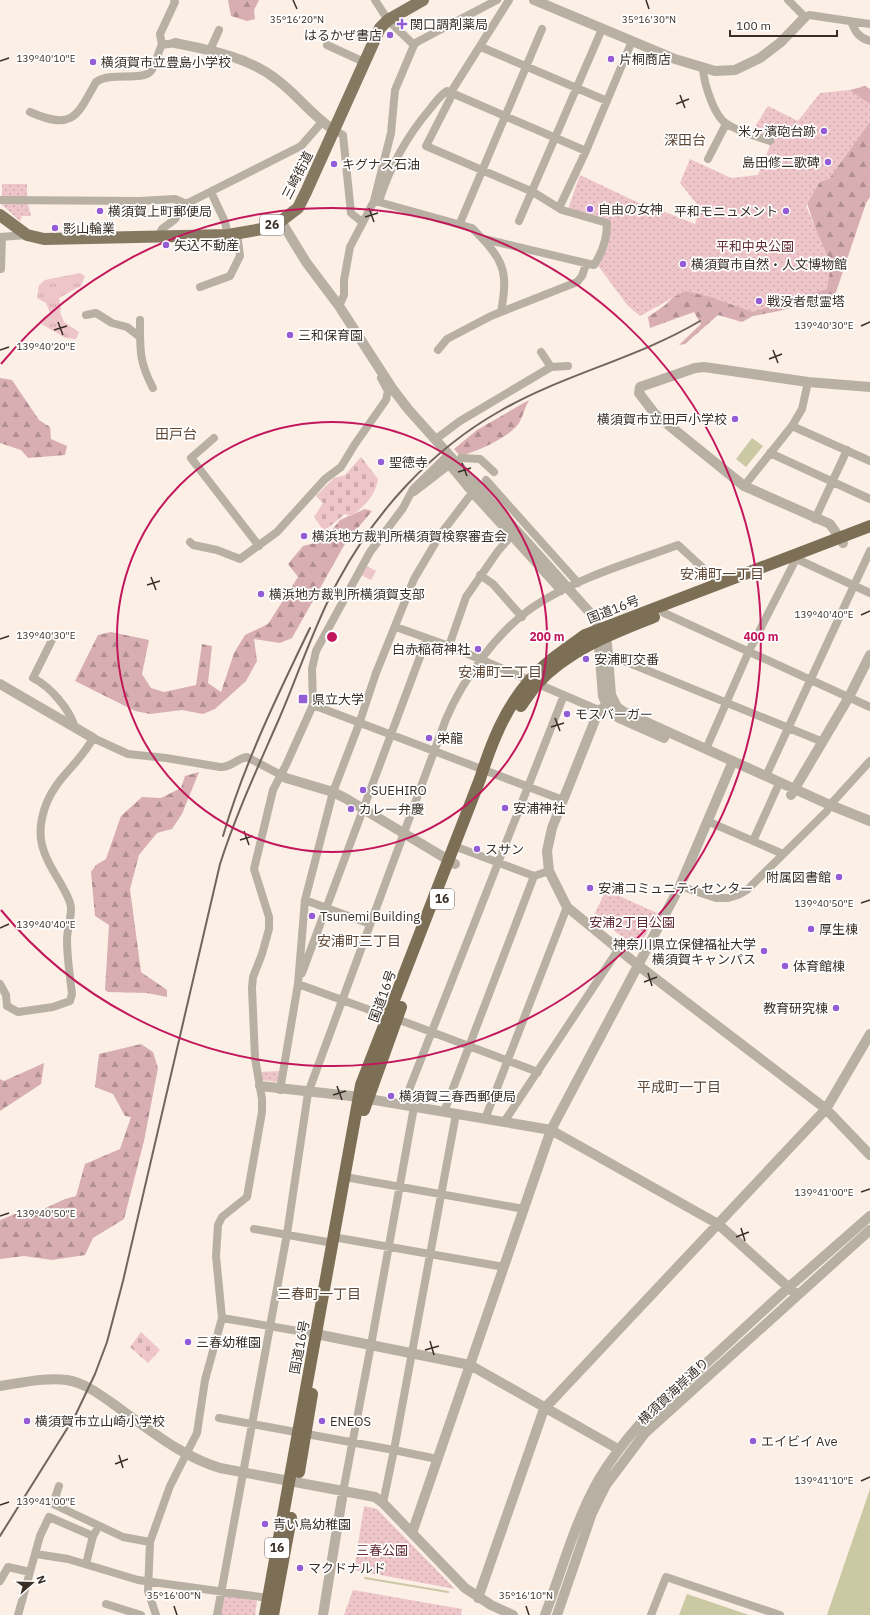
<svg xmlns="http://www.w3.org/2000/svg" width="870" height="1615" font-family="'IBM Plex Sans','Noto Sans JP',sans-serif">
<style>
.grass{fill:url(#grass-tufts)}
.forest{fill:url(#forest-firs)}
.cemetery{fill:url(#cemetery-stones)}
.park{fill:url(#park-dots)}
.water{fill:#cbc8a4}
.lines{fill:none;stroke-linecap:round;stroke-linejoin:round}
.stream{stroke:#cbc8a4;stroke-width:2}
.minor{stroke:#b7b0a3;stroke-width:8}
.tertiary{stroke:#b7b0a3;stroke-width:10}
.primary{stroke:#867962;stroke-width:12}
.trunk{stroke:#7d6f56;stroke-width:12}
.rail{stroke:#71655d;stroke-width:2}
.ticks{fill:none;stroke:#3a2f27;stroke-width:1.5}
.ring{fill:none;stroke:#c2185b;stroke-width:2}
.poi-dot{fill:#945cd4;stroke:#fff;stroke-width:1.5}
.labels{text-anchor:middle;stroke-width:3.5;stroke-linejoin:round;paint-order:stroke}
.shield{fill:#fff;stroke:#756d68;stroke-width:1}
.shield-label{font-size:12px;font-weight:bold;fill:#3a2f27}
.poi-label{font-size:13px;fill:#3a2f27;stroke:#fff;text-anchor:start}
.street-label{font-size:13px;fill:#3a2f27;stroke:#fff}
.park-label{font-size:13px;fill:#5f2932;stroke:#fff}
.neighbourhood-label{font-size:14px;fill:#5f4735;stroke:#fff}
.ticks-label{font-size:10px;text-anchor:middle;fill:#3a2f27;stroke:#fff;stroke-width:3.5;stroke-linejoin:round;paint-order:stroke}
.centre{fill:#c2185b;stroke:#fff;stroke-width:2}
.ring-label{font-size:12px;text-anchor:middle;font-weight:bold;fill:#c2185b;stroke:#fff;stroke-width:3.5;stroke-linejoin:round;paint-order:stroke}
</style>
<defs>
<pattern id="grass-tufts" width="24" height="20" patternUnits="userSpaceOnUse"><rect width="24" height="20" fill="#eec5c9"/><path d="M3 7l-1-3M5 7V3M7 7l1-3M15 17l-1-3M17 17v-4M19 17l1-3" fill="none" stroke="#cdaaad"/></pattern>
<pattern id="forest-firs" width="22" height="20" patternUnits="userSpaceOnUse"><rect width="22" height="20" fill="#d8aeb2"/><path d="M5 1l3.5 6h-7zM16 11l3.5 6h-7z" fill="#b08e91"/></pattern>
<pattern id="cemetery-stones" width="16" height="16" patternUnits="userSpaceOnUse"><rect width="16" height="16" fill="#eec5c9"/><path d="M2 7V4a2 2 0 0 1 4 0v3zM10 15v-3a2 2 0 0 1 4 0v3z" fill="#cdaaad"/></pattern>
<pattern id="park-dots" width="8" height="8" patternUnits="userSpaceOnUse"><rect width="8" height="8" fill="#eec5c9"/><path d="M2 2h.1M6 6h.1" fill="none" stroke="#cdaaad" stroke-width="1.8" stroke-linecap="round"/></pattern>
</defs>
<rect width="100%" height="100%" fill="#fbefe6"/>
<path class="grass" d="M80,273L85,276L81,286L59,298L61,308L60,312L64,322L79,332L76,339L66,338L41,324L50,313L46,303L37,298L39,285L45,280Z
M367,566L376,571L371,580L361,575Z"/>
<path class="forest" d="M228,0H259L254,10L255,19L247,21L231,16Z
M865,86L870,89V197L866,203L835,295L779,311L753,316L742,322L718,315L685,344L679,345L701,324L694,312L650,328L648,317L664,306L682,289L830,273L807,203L819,183L870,111L850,90Z
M0,378L12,380L39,420L50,427L51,439L67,446L65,455L28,458L21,450L0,443Z
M529,400C525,407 523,416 519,423C510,437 476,452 460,456L454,449L477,430Z
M365,509L372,511L346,542L292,638L280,643L254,639L257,661L246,681L215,709L203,714L182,710L150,714L135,711L75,681L98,635L111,632L149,640L142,674L151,688L164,692L196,685L202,644L212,646L208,683L221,692L234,653L245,635L268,624L298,577L288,564L303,546L323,541L340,520Z
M199,772L182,814L172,829L157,833L139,855L130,889L141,972L167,990V997L147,993L108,992L105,990L109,925L95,916L91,872L96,865L106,859L121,816L142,797L161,798L181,788L185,776Z
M141,1044L153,1052L158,1068L144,1141L124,1219L93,1238L85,1255L52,1260L24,1256L0,1259V1220L15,1214L35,1213L65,1199L76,1196L85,1164L120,1149L131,1117L125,1116L113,1094L95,1087L99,1054Z
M44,1063L41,1084L0,1111V1079L4,1081Z"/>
<path class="cemetery" d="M361,457L378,479C376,495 364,507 351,516L345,514L324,531L314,517L323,503L316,496L334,478L345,475Z
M141,1332L160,1350L148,1363L130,1347Z"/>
<path class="park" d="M850,90L870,104V122L829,179L819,183L806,206L831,264L827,289L753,312L707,296L685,291L640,316L628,306L596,263L607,224L567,212L580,175L643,205L655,208L695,224L700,208L680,183L690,159L731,178L758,175L772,141L751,133L768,106L798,121L820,93Z
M2,184H27V200L31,216H22L20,221L2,205Z
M606,890L657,913L642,942L634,946L594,915Z
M281,1071L279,1080L277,1082L261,1080L260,1072Z
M364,1506L377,1509L455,1589L354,1570Z
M353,1590L462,1609L461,1615H344Z
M224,1595L257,1601L255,1615H220Z"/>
<path class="water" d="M752,438L763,446L746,467L736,459Z
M870,1489V1615H827Z
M687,1594L749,1615H679Z"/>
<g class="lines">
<path class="stream" d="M365,1578L448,1592"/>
<path class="minor" d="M375,0L388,20L414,45
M788,0L805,17L809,15L870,24
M851,21C855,32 859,38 870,41
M162,45L160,34L175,2L174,0
M327,45L364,62
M481,47L607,101
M210,50L219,30
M703,69C704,83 714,117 727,124C739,132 756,136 770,141
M30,112C73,131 77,116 96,82C111,71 141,82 151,71C157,64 157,53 162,45L175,43
M334,130L343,135L351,213L362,222
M708,159L726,124
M211,192L225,222L228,235
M0,200L140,201L175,199L186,204
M375,201L472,228C503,259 509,269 501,312
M379,201C390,167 406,137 430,109C435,103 440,95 447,91L586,151
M559,208L586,151L632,41
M519,221L602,29
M460,223L542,29
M0,237L27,235
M158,237L162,229L174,220L186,204L301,146L322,122
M484,239L594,265C602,253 607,237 607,223L562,210L533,192L426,146L450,99L451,92L509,0
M1,269L2,237
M200,287L230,276L240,256L237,233
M339,306L344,295V280L350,247L374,201L391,133L395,90L414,45L417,42L497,0
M86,315L96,313L112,323L127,327L140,337
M140,320C140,349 139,362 153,388
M438,350L447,339L491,316L577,282L582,276L586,264
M541,352L551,367
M792,426L870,461
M214,438L191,458L259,546
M436,439L460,421L551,367L568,366
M770,453L870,499
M461,458L480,459L494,472
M486,480L578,583
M744,486L792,426L802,409L808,382
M414,492L449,465L472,493L561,591
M815,519L847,450
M190,542L193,545L217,550L240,559L277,532L325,479L341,467L355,444L386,400L388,391L381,378
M799,560L870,593
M480,575L493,584L522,617
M664,613L870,707
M396,627L449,646L529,680
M53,638L33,678C51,687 69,709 75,727
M449,646L466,597L498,551L511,536
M603,657L612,656L823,742
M538,684L603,712
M313,705L563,800
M706,749L749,651L794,563
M766,776L870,551
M707,821L783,854
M753,841L777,788
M454,846L534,876L549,871
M680,886L716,898H728L738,895L747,890L827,811L830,805L870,761
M305,900L370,924
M302,973L427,638
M0,984L6,995L7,1006
M298,984L389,1017
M7,1006L18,1012L53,1007L70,1001L72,994C70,976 67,958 67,940C67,930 71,919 71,909C71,900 65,892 61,884C43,854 33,837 47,802C57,777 81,762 93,738L128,754L166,758L220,767C231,768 237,758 247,757L281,775
M397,1019L538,1072
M280,1090L298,984L305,900L333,792L359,724L376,673L414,579L440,535L472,493
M403,1105L564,695
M444,1112L534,876
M485,1119L567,907
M504,1122L618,950
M345,1177L524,1209
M254,1229L333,1243
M333,1237L504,1267
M222,1318L316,1334
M219,1418L394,1450L383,1503
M437,1459L394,1450L456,1114
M59,1486L53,1504L123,1537L150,1542
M343,1492L371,1345L414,1107
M36,1554L68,1559L138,1580L268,1598
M86,1564L93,1536L96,1531
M0,1581L8,1567L30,1572
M106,1604L141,1615
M18,1615L40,1536L49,1517L93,1536
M156,1615L148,1591L150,1542L170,1486L197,1433L205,1380L222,1318L216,1256L218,1225L222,1217L247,1197L262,1112V1099L255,1058L252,988L253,977L262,954L269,929V917L254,869L273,790L286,765L313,705L312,669L316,651L370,552L403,508L413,489L449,454
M217,1615L287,1234L308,1093L446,719C463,679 497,632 533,607C576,578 629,563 678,545L719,583
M651,1615L666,1577L780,1615"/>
<path class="tertiary" d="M534,0L675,59L715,71L735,70L760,58L781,42L805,17
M175,43C209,50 248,57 276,79C297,94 312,116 334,130
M281,221L306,262L339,306L392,388L408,409L592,615L607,644L611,695L617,707L624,712L830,805L870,821
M843,543L830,524L744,486L655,414L639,393L640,387L695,368L704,367L808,382L870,387
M598,634L603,696L607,707L619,718L664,738
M0,684L93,738
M617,707H607L599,710L552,828L547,851L549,871L567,907L639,966L826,1109L870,1155
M281,775L286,778L333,792L345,798L455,864
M791,795L849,697L870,655
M260,1086L351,1096L551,1130L718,1224L797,1295
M316,1334L470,1365L618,1449
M0,1386C21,1383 45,1377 67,1380C87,1383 106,1399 123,1411C155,1434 182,1456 220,1468L375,1497L383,1503L465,1588L491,1605L513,1615
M412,1533L551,1130L680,886L733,761
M478,1598L544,1409L826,1109L870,1034
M323,1615L343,1492
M545,1615C562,1570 575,1521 599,1479C611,1459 624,1442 639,1425L789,1287L870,1216
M557,1615L592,1513L606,1485L645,1433L870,1230"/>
<path class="primary" d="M0,215L27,235L44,239L228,235L262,229L281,221L298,208L306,192L380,28L388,20L423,0"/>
<path class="trunk" d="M521,706C526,699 531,691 537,684C568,650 613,633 654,617
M364,1110L401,1007
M299,1472L312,1394
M265,1615L361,1085L480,779C491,744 505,708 530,680C545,662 566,649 585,635L870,526
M273,1615L291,1518"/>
<path class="rail" d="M223,836C244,764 277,696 310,628
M0,1536L75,1416L95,1374L107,1342L123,1281L220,864C236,814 258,767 279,719C299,673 314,625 338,581C375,512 431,450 500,411C564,374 636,359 700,321"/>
</g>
<path class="ticks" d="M293,0L297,9M646,0L649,9M0,61L9,58M680,95L685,108M676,104L689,99M369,208L374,222M365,217L378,213M58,322L63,335M861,326L870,322M54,330L67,326M0,350L9,347M773,350L778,363M769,359L782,354M462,463L467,476M458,472L471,468M151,577L156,590M147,585L160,581M861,615L870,611M0,639L9,636M555,718L560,731M551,727L564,723M244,831L249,845M240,840L253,836M861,903L870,900M0,928L9,924M648,973L652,986M644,982L657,977M337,1086L342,1100M333,1095L346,1091M861,1192L870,1189M0,1216L9,1213M741,1228L745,1241M736,1237L749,1232M430,1341L434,1355M425,1350L439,1346M119,1455L123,1468M115,1464L128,1459M861,1481L870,1477M0,1505L9,1502M174,1606L177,1615M526,1606L529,1615"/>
<g class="ring">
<circle cx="332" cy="637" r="215"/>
<path d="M1 364A429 429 0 1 1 1 910"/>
</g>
<g class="poi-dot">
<path d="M400 18h4v4h4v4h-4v4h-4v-4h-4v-4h4z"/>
<circle cx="390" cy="35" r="4"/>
<circle cx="611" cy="59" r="4"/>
<circle cx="93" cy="62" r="4"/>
<circle cx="824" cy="131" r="4"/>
<circle cx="828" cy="162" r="4"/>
<circle cx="334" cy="164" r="4"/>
<circle cx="590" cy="209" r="4"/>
<circle cx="100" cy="211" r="4"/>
<circle cx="786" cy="211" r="4"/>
<circle cx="55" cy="228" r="4"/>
<circle cx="166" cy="245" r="4"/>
<circle cx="683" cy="264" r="4"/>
<circle cx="759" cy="301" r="4"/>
<circle cx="290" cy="335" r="4"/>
<circle cx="735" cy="419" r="4"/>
<circle cx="381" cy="462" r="4"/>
<circle cx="304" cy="536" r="4"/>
<circle cx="261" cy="594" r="4"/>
<circle cx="478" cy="649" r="4"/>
<circle cx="586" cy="659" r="4"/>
<rect x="298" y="694" width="10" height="10" rx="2"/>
<circle cx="567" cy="714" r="4"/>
<circle cx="429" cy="738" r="4"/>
<circle cx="363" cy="790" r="4"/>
<circle cx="505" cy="808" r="4"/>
<circle cx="351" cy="809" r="4"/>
<circle cx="477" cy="849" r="4"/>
<circle cx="839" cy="877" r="4"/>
<circle cx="590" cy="888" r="4"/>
<circle cx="312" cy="916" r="4"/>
<circle cx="811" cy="929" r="4"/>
<circle cx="764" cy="951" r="4"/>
<circle cx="785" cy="966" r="4"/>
<circle cx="836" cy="1008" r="4"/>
<circle cx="391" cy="1096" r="4"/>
<circle cx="188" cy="1342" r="4"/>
<circle cx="27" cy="1421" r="4"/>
<circle cx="322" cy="1421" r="4"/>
<circle cx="753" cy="1441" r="4"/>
<circle cx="265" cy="1524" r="4"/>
<circle cx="300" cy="1568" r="4"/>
</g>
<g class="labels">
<g class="shield">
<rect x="260" y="215" width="24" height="20" rx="3"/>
<rect x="430" y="889" width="24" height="20" rx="3"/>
<rect x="265" y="1538" width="24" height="20" rx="3"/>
</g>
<g class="shield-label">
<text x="272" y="229">26</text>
<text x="442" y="903">16</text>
<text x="277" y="1552">16</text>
</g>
<g class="poi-label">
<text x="410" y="29">関口調剤薬局</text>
<text x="382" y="40" text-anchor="end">はるかぜ書店</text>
<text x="619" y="64">片桐商店</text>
<text x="101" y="67">横須賀市立豊島小学校</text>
<text x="816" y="136" text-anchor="end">米ヶ濱砲台跡</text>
<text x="820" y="167" text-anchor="end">島田修二歌碑</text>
<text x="342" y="169">キグナス石油</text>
<text x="598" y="214">自由の女神</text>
<text x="108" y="216">横須賀上町郵便局</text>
<text x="778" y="216" text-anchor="end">平和モニュメント</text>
<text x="63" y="233">影山輪業</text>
<text x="174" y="250">矢込不動産</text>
<text x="691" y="269">横須賀市自然・人文博物館</text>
<text x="767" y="306">戦没者慰霊塔</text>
<text x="298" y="340">三和保育園</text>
<text x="727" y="424" text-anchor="end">横須賀市立田戸小学校</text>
<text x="389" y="467">聖徳寺</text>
<text x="312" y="541">横浜地方裁判所横須賀検察審査会</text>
<text x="269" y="599">横浜地方裁判所横須賀支部</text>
<text x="470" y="654" text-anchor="end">白赤稲荷神社</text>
<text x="594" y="664">安浦町交番</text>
<text x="312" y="704">県立大学</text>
<text x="575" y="719">モスバーガー</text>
<text x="437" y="743">栄龍</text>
<text x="371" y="795">SUEHIRO</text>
<text x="513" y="813">安浦神社</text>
<text x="359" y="814">カレー弁慶</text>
<text x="485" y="854">スサン</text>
<text x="831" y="882" text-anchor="end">附属図書館</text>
<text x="598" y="893">安浦コミュニティセンター</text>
<text x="320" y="921">Tsunemi Building</text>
<text x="819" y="934">厚生棟</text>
<text x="756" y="949" text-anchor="end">神奈川県立保健福祉大学<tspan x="756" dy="15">横須賀キャンパス</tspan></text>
<text x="793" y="971">体育館棟</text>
<text x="828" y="1013" text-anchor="end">教育研究棟</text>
<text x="399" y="1101">横須賀三春西郵便局</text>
<text x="196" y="1347">三春幼稚園</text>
<text x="35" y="1426">横須賀市立山崎小学校</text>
<text x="330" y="1426">ENEOS</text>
<text x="761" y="1446">エイビイ Ave</text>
<text x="273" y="1529">青い鳥幼稚園</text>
<text x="308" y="1573">マクドナルド</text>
</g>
<g class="street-label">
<text transform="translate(297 175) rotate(-63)" y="5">三崎街道</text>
<text transform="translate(613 609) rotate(-21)" y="5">国道16号</text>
<text transform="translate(382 996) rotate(-70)" y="5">国道16号</text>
<text transform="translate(299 1347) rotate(-79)" y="5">国道16号</text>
<text transform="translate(673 1391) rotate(-43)" y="5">横須賀海岸通り</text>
</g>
<g class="park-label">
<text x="755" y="251">平和中央公園</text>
<text x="632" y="927">安浦2丁目公園</text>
<text x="382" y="1555">三春公園</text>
</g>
<g class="neighbourhood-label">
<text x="685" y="145">深田台</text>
<text x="176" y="439">田戸台</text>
<text x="722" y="579">安浦町一丁目</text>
<text x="500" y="677">安浦町二丁目</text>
<text x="359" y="946">安浦町三丁目</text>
<text x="679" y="1092">平成町一丁目</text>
<text x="319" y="1299">三春町一丁目</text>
</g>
</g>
<g class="ticks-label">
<text x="297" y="23">35°16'20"N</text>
<text x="649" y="23">35°16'30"N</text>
<text x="46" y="62">139°40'10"E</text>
<text x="824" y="329">139°40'30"E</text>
<text x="46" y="350">139°40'20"E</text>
<text x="824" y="618">139°40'40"E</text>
<text x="46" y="639">139°40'30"E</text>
<text x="824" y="907">139°40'50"E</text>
<text x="46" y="928">139°40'40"E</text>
<text x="824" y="1196">139°41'00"E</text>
<text x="46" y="1217">139°40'50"E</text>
<text x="824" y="1484">139°41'10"E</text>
<text x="46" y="1505">139°41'00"E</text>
<text x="174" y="1599">35°16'00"N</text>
<text x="526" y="1599">35°16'10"N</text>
</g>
<circle cx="332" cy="637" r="6" class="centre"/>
<g class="ring-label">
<text x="547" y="641">200 m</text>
<text x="761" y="641">400 m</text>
</g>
<g transform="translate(32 1583) rotate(70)" stroke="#ffffff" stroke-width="3" paint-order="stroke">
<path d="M0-3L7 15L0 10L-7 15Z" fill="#3a2f27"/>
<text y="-6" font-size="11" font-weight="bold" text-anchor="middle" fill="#3a2f27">N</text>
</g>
<path d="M730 30v6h107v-6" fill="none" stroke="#3a2f27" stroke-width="2"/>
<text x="736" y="30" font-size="12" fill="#3a2f27" stroke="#ffffff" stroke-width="3" paint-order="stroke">100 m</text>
</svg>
